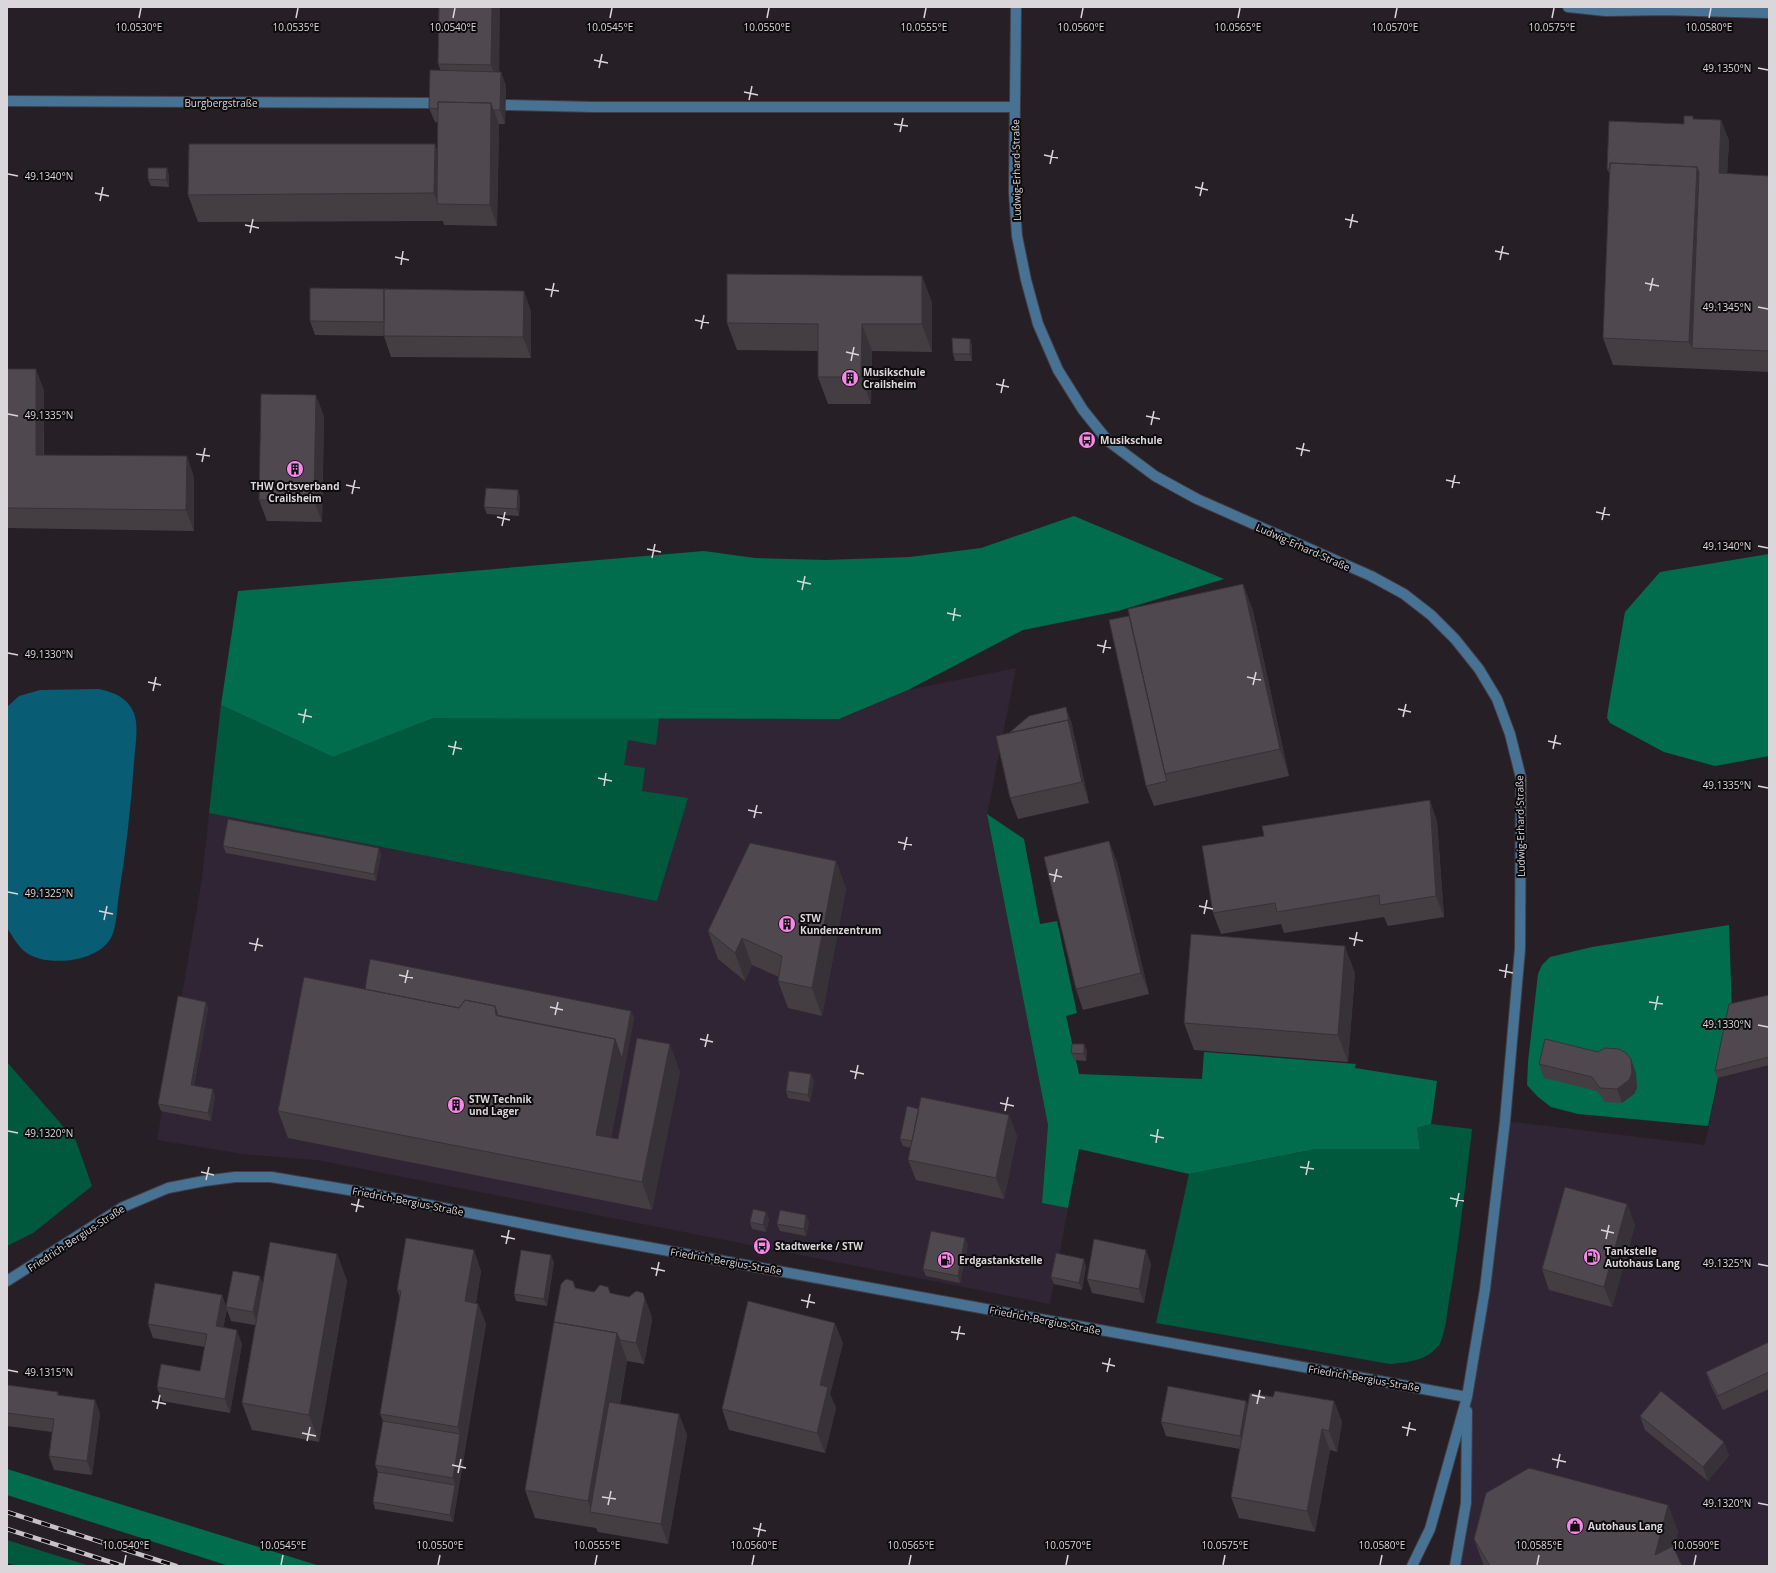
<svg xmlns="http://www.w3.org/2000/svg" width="1776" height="1573" font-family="'Open Sans',sans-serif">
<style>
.commercial{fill:#2f2534}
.green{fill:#00593d}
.forest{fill:#026d4c}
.water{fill:#085d74}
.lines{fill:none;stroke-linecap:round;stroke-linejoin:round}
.minor-casing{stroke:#433d43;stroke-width:12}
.minor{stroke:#477294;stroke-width:10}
.rail-casing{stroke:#c6c2c6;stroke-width:4.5}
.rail{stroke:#0e0b0d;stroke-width:3;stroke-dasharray:9;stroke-linecap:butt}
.wall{fill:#443e43}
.shaded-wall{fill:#373237}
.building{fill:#4f484e;stroke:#373237}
.ticks{fill:none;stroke:#dad6da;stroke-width:1.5}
.labels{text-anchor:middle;stroke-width:4;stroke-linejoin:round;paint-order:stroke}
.street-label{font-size:10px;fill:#dad6da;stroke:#0e0b0d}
.poi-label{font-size:10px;font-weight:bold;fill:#dad6da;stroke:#0e0b0d;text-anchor:start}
.ticks-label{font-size:10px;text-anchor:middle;fill:#dad6da;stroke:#0e0b0d;stroke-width:4;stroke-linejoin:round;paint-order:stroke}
</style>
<rect width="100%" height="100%" fill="#262026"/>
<path class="commercial" d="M1016,668L987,815L1048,1125L1042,1202L1068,1208L1050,1304L317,1160L243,1154L157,1140L202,879L221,705L333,757L434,718L839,719L908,690Z
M1769,1003V1566H1455L1466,1503L1467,1397L1505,1121L1705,1145L1732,1011Z"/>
<path class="green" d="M221,705L333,757L434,718H659L656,745L628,740L624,765L645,768L642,791L688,798L657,901L209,813Z
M7,1062L76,1141L92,1186L33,1233L7,1246Z
M1431,1124L1472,1129C1465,1187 1459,1244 1449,1301C1447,1313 1445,1336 1439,1345C1427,1361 1409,1362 1390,1364L1156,1323L1189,1174L1316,1149H1420L1417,1128Z
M7,1540L90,1566H17L7,1563Z"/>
<path class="forest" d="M1074,516L1224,579L1118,611L1023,630L908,690L839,719L434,718L333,757L221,705L238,591L704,551L755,558L826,560L910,557L981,548Z
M1769,554V756L1715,766L1664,752L1610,723L1607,718L1608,710L1625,612L1660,572Z
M987,814L1024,839L1040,924L1057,921L1077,1013L1066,1016L1079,1074L1202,1079L1204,1052L1356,1064L1355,1068L1437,1081L1431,1124L1417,1128L1420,1149H1316L1189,1174L1079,1149L1068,1208L1042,1203L1048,1125Z
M1729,925L1732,1011L1708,1126L1578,1114L1551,1107L1538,1097L1527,1085L1528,1062L1538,974L1542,965L1550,957L1592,947Z
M7,1469L320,1566H229L7,1495Z"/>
<path class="water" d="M99,689C115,693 127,697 134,713C139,727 135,747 134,762C131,806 126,850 119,894C117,907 117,921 113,933C104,961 53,967 30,955C20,950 13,937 7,928V707L19,696L40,690Z"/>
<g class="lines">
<g class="minor-casing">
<path id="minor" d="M1016,7L1014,192L1017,236L1026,280L1038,324L1058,370L1083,410L1108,441L1155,476L1197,499L1371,576L1404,594L1431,615L1455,639L1479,669L1497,699L1510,734L1521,778L1520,949L1505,1121L1485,1289L1467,1397L1430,1529L1412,1566
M1568,7L1606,11L1665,10L1769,13
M7,101L435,103
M506,105L593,107H1015
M7,1281L123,1207L168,1188L204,1181L235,1177H271L373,1194L576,1234L1467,1397
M1455,1566L1466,1503L1467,1411"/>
</g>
<use href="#minor" class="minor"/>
<g class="rail-casing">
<path id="rail" d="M7,1512L176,1566
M7,1529L123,1566"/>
</g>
<use href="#rail" class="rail"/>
</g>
<path class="wall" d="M439,7L499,72H501L506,86L505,124H499L497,226L444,225L443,221L198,222L188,195L435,144L437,150L438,123L435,122L429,108L441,71L438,64Z
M1694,119L1721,120L1729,141L1727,174L1769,176V372L1613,365L1603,338L1610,175L1607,169L1684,124Z
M169,175V187L151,186L148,179Z
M922,276L932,303V352L872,351L871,404H828L818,377V351L737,350L727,323Z
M387,289L524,291L531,312V358L391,357L384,336L315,335L310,321Z
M970,339L972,346V361H955L953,354Z
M7,369L44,390V455L194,477V531L7,528Z
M324,416L322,522L267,521L259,500Z
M520,497L519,516L487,514L484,507Z
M1243,584L1253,611L1289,776L1154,806L1146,786L1129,616Z
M1071,721L1089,803L1018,819L1010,798Z
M1437,821L1444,917L1388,926L1384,917L1284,933L1281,924L1221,934L1213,913Z
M223,846L379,848L381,855L376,881L226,853Z
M836,861L846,889L822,1016L788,1008L778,981L779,977L752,965L745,981L718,959L708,931Z
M1117,862L1149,994L1083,1010L1076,989Z
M1355,973L1348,1062L1194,1050L1184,1023Z
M365,989L631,1011L634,1018L611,1138L618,1139L680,1072L652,1210L288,1138L278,1111Z
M1769,995V1065L1717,1078L1715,1071Z
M206,1002L208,1009L194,1086L215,1096L211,1121L161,1111L158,1104Z
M1087,1051L1086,1061L1074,1060L1071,1053Z
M1539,1064L1636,1073L1637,1088L1634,1094L1622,1103L1605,1102L1597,1091L1544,1078Z
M811,1074L814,1081L810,1102L788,1098L786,1091Z
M919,1109L1009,1115L1017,1136L1004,1199L916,1180L908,1160L911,1148L903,1146L900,1139Z
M1627,1204L1635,1225L1612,1307L1549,1290L1542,1269Z
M769,1219L766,1232L752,1229L750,1222Z
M809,1222L806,1236L780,1231L777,1224Z
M965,1238L968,1245L960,1283L926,1276L923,1269Z
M337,1254L347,1281L319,1442L252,1430L242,1403L255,1325L231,1321L226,1307L263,1283Z
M554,1262L547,1306L516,1301L514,1294Z
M1151,1264L1144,1303L1092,1293L1087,1279Z
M1086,1266L1082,1290L1054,1284L1051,1277Z
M481,1271L476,1303L478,1304L486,1324L453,1522L375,1509L373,1502L378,1472L375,1465L383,1421L380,1414L400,1298L397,1290Z
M573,1281L576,1288L594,1292L608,1287L610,1293L651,1314L652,1320L644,1364L627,1361L620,1404L679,1414L687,1435L668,1544L598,1532L596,1528L535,1518L525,1490L553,1329V1327Z
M222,1295L227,1309L223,1328L242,1344L230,1413L162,1401L157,1387L200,1371L205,1347L153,1338L148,1324Z
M1769,1342V1389L1723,1410L1711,1386L1706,1372Z
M843,1343L830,1394L836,1408L825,1453L729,1430L722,1409Z
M7,1385L58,1392L59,1395L95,1400L100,1414L92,1475L54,1470L49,1456L52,1432L7,1426Z
M1273,1397L1334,1401L1342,1422L1337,1452L1330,1450L1315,1532L1239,1518L1231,1497L1240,1449L1166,1436L1161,1422L1246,1401L1248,1405Z
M1640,1416L1724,1442L1729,1456L1708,1481L1645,1430Z
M1668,1505L1678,1532L1674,1548L1682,1566H1484L1474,1539Z"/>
<path class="shaded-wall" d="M492,7H500L499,86L491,65Z
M501,72L506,86L505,124L500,110Z
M491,103L499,124L497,226L490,205Z
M1721,120L1729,141L1726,194L1719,173Z
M435,144L445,171L438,204L434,193Z
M1697,167L1707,194L1692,348L1689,342Z
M167,168L169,175V187L166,180Z
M922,276L932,303V352L922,324Z
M524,291L531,312V358L523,337Z
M862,324L872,351L871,404L861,377Z
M970,339L972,346V361L970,354Z
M36,369L44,390L43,476L36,455Z
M316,395L324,416L322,522L314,501Z
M187,456L194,477V531L186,510Z
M518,490L520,497L519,516L517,509Z
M1243,584L1253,611L1289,776L1280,749Z
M1066,707L1071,721L1089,803L1082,782L1068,720Z
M1430,800L1437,821L1444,917L1436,896Z
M1109,841L1117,862L1149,994L1141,973Z
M379,848L381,855L376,881L374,874Z
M836,861L846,889L822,1016L812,988Z
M742,938L752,965L745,981L735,953Z
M1345,946L1355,973L1348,1062L1338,1035Z
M206,1002L208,1009L193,1092L191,1085Z
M495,1006L505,1034L496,1015Z
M631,1011L634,1018L606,1163L596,1135L615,1039Z
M670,1044L680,1072L652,1210L642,1182Z
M1084,1044L1087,1051L1086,1061L1084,1054Z
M1631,1059L1636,1073L1637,1088L1634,1094L1622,1103L1617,1089Z
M811,1074L814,1081L810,1102L808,1095Z
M213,1089L215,1096L211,1121L208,1113Z
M1009,1115L1017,1136L1004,1199L996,1178Z
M1627,1204L1635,1225L1612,1307L1604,1287Z
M766,1212L769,1219L766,1232L763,1225Z
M806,1215L809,1222L806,1236L804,1229Z
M965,1238L968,1245L960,1283L958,1276Z
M474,1250L481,1271L473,1322L465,1301Z
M1146,1250L1151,1264L1144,1303L1139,1289Z
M337,1254L347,1281L319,1442L309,1415Z
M551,1255L554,1262L547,1306L544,1299Z
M1084,1259L1086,1266L1082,1290L1079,1283Z
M260,1276L265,1290L258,1326L253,1312Z
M643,1293L651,1314L652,1320L644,1364L636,1343Z
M222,1295L227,1309L221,1340L216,1326Z
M478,1304L486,1324L453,1522L450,1515L455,1485L453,1478L460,1434L458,1427Z
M835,1323L843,1343L830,1394L836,1408L825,1453L817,1433L820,1385Z
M237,1330L242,1344L230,1413L225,1399Z
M617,1333L627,1360L601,1513L592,1512L588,1501Z
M95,1400L100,1414L92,1475L87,1461Z
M1246,1401L1252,1415L1245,1450L1240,1436Z
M1334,1401L1342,1422L1337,1452L1329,1431Z
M679,1414L687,1435L668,1544L661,1524Z
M1322,1429L1330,1450L1315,1532L1307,1511Z
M1724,1442L1729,1456L1708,1481L1703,1467Z
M1668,1505L1678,1532L1669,1566L1655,1555Z"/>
<path class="building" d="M439,7H492L491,65L438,64Z
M430,70L501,72L500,110H493L491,103L438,102V109L429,108Z
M438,102L491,103L490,205L437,204Z
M1684,116H1693V119L1721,120L1719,173L1769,176V351L1692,348L1699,173L1697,167L1610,163V169H1607L1609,121L1684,124Z
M189,144H435L434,193L188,195Z
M1610,163L1697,167L1689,342L1603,338Z
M148,168H167L166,180L148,179Z
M727,274L922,276V324H862L861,377H818V324L727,323Z
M310,288L387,289H384V322L310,321Z
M384,289L524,291L523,337L384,336Z
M952,338L970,339V354H953Z
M7,369H36V455L187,456L186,510L7,508Z
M261,394L316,395L314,501L259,500Z
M486,488L518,490L517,509L484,507Z
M1243,584L1280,749L1165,774L1128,609Z
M1129,616L1165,774L1167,781L1146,786L1109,620Z
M1066,707L1070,727L1068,720L1009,733L1029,716Z
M1068,720L1082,782L1010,798L996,736Z
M1430,800L1436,896L1380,905L1379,895L1277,912L1275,903L1213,913L1202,846L1264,836L1262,826Z
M228,819L379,848L374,874L223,846Z
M1109,841L1141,973L1076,989L1044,857Z
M750,843L836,861L812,988L778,981L782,956L742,938L735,953L708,931Z
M1191,934L1345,946L1338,1035L1184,1023Z
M370,959L631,1011L622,1059L615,1039L498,1016L495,1006L465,1000L459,1008L365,989Z
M304,977L459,1008L465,1000L495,1006L496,1015L615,1039L596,1135L618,1139L637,1038L670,1044L642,1182L278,1111Z
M1769,995V1057L1715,1071L1729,1004Z
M178,996L206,1002L191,1085L213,1089L208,1113L158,1104Z
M1545,1039L1598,1052L1605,1048L1619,1049L1626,1053L1631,1059L1632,1073L1629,1080L1617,1089L1600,1088L1592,1077L1539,1064Z
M1072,1044H1084V1054L1071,1053Z
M789,1071L811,1074L808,1095L786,1091Z
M921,1097L1009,1115L996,1178L908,1160Z
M907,1106L919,1109L912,1141L900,1139Z
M1565,1187L1627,1204L1604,1287L1542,1269Z
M753,1209L766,1212L763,1225L750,1222Z
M780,1210L806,1215L804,1229L777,1224Z
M931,1231L965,1238L958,1276L923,1269Z
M406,1238L474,1250L465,1301L478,1304L458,1427L380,1414L401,1291L397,1290Z
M1094,1239L1146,1250L1139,1289L1087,1279Z
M270,1242L337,1254L309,1415L242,1403Z
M521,1250L551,1255L544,1299L514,1294Z
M1056,1253L1084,1259L1079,1283L1051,1277Z
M233,1271L260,1276L253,1312L226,1307Z
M566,1279L573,1281L575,1288L594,1292L600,1285L608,1287L610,1293L629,1297L636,1291L643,1293L645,1299L636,1343L620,1340L617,1333L554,1322L553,1327L561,1284Z
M155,1283L222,1295L216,1326L237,1330L225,1399L157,1387L161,1364L200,1371L207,1334L148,1324Z
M748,1301L835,1323L820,1385L828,1387L817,1433L722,1409Z
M554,1322L617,1333L588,1501L525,1490Z
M1769,1342V1372L1718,1396L1706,1372Z
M7,1385L58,1392L57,1395L95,1400L87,1461L49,1456L54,1419L7,1413Z
M1168,1386L1246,1401L1240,1436L1161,1422Z
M1275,1391L1334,1401L1329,1431L1322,1429L1307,1511L1231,1497L1250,1393L1273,1397Z
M1661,1391L1724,1442L1703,1467L1640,1416Z
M609,1402L679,1414L661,1524L590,1512Z
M383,1421L460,1434L453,1478L375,1465Z
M1529,1468L1668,1505L1655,1555L1673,1546L1682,1566H1490L1474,1539L1486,1493Z
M378,1472L455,1485L450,1515L373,1502Z"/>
<path class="ticks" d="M139,18L141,8M296,18L298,8M453,18L455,8M610,18L612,8M767,18L769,8M924,18L926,8M1081,18L1083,8M1238,18L1240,8M1395,18L1397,8M1552,18L1554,8M1709,18L1711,8M594,60L608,63M599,68L602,54M1758,68L1768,70M744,92L758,95M749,100L752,86M894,124L908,126M900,132L903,118M1044,155L1058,158M1050,164L1053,150M8,174L18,176M1195,187L1208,190M95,193L109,196M1200,196L1203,182M100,201L103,187M1345,219L1358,222M245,225L259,228M1350,228L1353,214M250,233L253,219M1495,251L1509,254M395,257L409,260M1500,260L1503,246M401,265L403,251M1645,283L1659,286M545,289L559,291M1650,291L1653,278M551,297L554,283M1758,307L1768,309M695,320L709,323M701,329L704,315M846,352L859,355M851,361L854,347M996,384L1009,387M1001,393L1004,379M8,414L18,416M1146,416L1160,419M1151,425L1154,411M1296,448L1310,451M196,454L210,456M1301,456L1304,443M202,462L205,448M1446,480L1460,483M346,485L360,488M1452,488L1455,475M352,494L355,480M1596,512L1610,515M497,517L510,520M1602,520L1605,507M502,526L505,512M1758,546L1768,548M647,549L661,552M652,558L655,544M797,581L811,584M802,590L805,576M947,613L961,616M953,621L955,608M1097,645L1111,648M8,653L18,655M1103,653L1106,640M1247,677L1261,680M148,682L161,685M1253,685L1256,672M153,691L156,677M1398,709L1411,712M298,714L312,717M1403,717L1406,704M303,723L306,709M1548,741L1561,744M448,746L462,749M1553,749L1556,735M453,755L456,741M598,778L612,781M604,786L606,773M1758,786L1768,788M748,810L762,813M754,818L757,805M898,842L912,845M904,850L907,837M1049,874L1062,877M1054,882L1057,869M8,892L18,894M1199,906L1213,909M99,911L113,914M1204,914L1207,900M104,920L107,906M1349,938L1363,941M249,943L263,946M1354,946L1357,932M255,951L258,938M1499,970L1513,973M399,975L413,978M1505,978L1507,964M405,983L408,970M1649,1002L1663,1004M550,1007L563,1010M1655,1010L1658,996M555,1015L558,1002M1758,1025L1768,1027M700,1039L713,1042M705,1047L708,1034M850,1071L864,1074M855,1079L858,1065M1000,1103L1014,1106M1005,1111L1008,1097M8,1131L18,1133M1150,1135L1164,1138M1156,1143L1158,1129M1300,1167L1314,1169M201,1172L214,1175M1306,1175L1309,1161M206,1180L209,1167M1450,1198L1464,1201M351,1204L364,1207M1456,1207L1459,1193M356,1212L359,1199M1601,1230L1614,1233M501,1236L515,1239M1606,1239L1609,1225M506,1244L509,1230M1758,1264L1768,1266M651,1268L665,1271M656,1276L659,1262M801,1300L815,1303M807,1308L810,1294M951,1332L965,1334M957,1340L960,1326M1102,1363L1115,1366M8,1370L18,1372M1107,1372L1110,1358M1252,1395L1265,1398M152,1401L166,1404M1257,1404L1260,1390M157,1409L160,1395M1402,1427L1416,1430M302,1433L316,1436M1407,1436L1410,1422M307,1441L310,1427M1552,1459L1566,1462M452,1465L466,1468M1557,1468L1560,1454M458,1473L461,1459M602,1497L616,1499M1758,1503L1768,1505M608,1505L611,1491M753,1528L766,1531M758,1537L761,1523M124,1565L126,1555M281,1565L283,1555M438,1565L440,1555M595,1565L597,1555M752,1565L754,1555M909,1565L911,1555M1066,1565L1068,1555M1223,1565L1225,1555M1380,1565L1382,1555M1537,1565L1539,1555M1694,1565L1696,1555"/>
<defs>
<g id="building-disc" transform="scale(0.9)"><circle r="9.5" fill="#f788eb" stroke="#0e0b0d"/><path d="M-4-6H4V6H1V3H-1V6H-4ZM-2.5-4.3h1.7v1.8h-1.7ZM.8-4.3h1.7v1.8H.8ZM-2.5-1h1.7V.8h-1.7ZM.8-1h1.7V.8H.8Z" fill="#111"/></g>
<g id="bus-disc" transform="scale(0.9)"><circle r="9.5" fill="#f788eb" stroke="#0e0b0d"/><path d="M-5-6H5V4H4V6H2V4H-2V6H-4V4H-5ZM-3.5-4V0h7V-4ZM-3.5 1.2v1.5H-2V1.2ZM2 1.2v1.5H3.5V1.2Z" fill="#111"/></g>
<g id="fuel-disc" transform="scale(0.9)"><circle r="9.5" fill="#f788eb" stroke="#0e0b0d"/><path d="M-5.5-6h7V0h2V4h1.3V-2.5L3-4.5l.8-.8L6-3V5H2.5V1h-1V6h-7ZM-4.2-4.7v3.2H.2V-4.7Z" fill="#111"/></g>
<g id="shop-disc" transform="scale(0.9)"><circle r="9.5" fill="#f788eb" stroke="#0e0b0d"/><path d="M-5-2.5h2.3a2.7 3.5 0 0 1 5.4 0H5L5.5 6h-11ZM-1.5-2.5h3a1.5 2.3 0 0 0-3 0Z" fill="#111"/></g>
</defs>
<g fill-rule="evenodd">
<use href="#building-disc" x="850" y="378"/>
<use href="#bus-disc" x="1087" y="440"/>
<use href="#building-disc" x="295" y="469"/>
<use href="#building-disc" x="787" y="924"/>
<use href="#building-disc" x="456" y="1105"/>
<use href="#bus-disc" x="762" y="1246"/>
<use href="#fuel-disc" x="1592" y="1257"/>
<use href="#fuel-disc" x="946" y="1260"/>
<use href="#shop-disc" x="1575" y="1526"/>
</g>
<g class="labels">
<g class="street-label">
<text x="221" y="107">Burgbergstraße</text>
<text transform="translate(1016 170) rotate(-91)" y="4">Ludwig-Erhard-Straße</text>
<text transform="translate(1303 547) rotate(24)" y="4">Ludwig-Erhard-Straße</text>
<text transform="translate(1520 826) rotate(-91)" y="4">Ludwig-Erhard-Straße</text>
<text transform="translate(408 1201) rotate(11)" y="4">Friedrich-Bergius-Straße</text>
<text transform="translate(76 1238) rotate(-33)" y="4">Friedrich-Bergius-Straße</text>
<text transform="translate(726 1261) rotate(10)" y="4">Friedrich-Bergius-Straße</text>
<text transform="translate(1045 1320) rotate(11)" y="4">Friedrich-Bergius-Straße</text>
<text transform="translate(1364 1378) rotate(10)" y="4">Friedrich-Bergius-Straße</text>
</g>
<g class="poi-label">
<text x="863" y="376">Musikschule<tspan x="863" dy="12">Crailsheim</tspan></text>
<text x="1100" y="444">Musikschule</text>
<text x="295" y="490" text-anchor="middle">THW Ortsverband<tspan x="295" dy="12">Crailsheim</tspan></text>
<text x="800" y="922">STW<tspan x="800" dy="12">Kundenzentrum</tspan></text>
<text x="469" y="1103">STW Technik<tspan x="469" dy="12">und Lager</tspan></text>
<text x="775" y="1250">Stadtwerke / STW</text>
<text x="1605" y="1255">Tankstelle<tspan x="1605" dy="12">Autohaus Lang</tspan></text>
<text x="959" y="1264">Erdgastankstelle</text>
<text x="1588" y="1530">Autohaus Lang</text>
</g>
</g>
<g class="ticks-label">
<text x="139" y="31">10.0530°E</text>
<text x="296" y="31">10.0535°E</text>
<text x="453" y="31">10.0540°E</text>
<text x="610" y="31">10.0545°E</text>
<text x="767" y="31">10.0550°E</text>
<text x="924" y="31">10.0555°E</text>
<text x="1081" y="31">10.0560°E</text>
<text x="1238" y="31">10.0565°E</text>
<text x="1395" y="31">10.0570°E</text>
<text x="1552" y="31">10.0575°E</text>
<text x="1709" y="31">10.0580°E</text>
<text x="1727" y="72">49.1350°N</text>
<text x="49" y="180">49.1340°N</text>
<text x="1727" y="311">49.1345°N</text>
<text x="49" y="419">49.1335°N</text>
<text x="1727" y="550">49.1340°N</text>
<text x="49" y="658">49.1330°N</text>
<text x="1727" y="789">49.1335°N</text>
<text x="49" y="897">49.1325°N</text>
<text x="1727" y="1028">49.1330°N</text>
<text x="49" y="1137">49.1320°N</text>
<text x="1727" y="1267">49.1325°N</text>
<text x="49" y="1376">49.1315°N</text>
<text x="1727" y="1507">49.1320°N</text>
<text x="126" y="1549">10.0540°E</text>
<text x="283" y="1549">10.0545°E</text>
<text x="440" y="1549">10.0550°E</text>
<text x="597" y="1549">10.0555°E</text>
<text x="754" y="1549">10.0560°E</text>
<text x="911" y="1549">10.0565°E</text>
<text x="1068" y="1549">10.0570°E</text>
<text x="1225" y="1549">10.0575°E</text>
<text x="1382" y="1549">10.0580°E</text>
<text x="1539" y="1549">10.0585°E</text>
<text x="1696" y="1549">10.0590°E</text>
</g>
<rect width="1776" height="1573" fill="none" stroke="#dad6da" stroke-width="16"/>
</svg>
